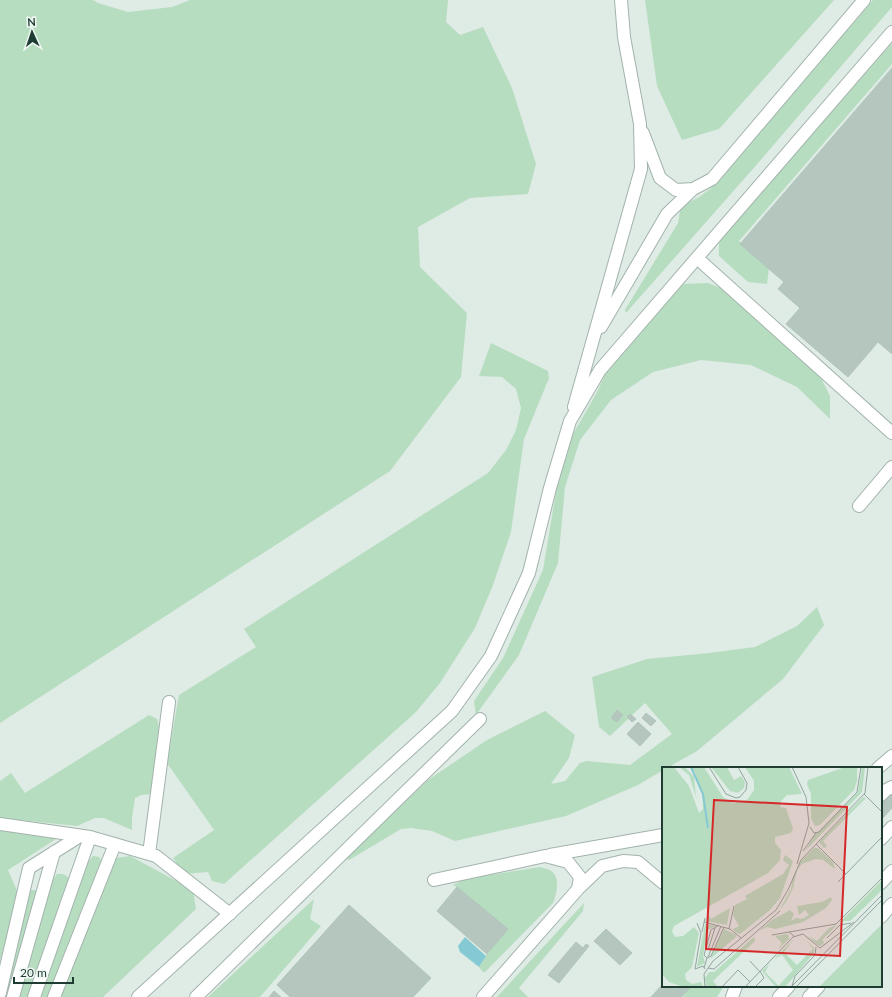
<svg xmlns="http://www.w3.org/2000/svg" width="892" height="997" font-family="Lato,sans-serif">
<style>
.green{fill:#b7ddc0}
.water{fill:#84c9d3}
.building{fill:#b4c6be;stroke:#b1c5bc}
.lines{fill:none;stroke-linecap:round;stroke-linejoin:round}
.minor-casing{stroke:#a2b3ac;stroke-width:14}
.minor{stroke:#fff;stroke-width:12}
.inset-river{fill:none;stroke:#84c9d3;stroke-width:2}
.inset-road{fill:none;stroke:#92a59e;stroke-width:1}
.view{fill:#d62828;fill-opacity:0.15;stroke:#d62828;stroke-width:2}
.inset-edge{fill:none;stroke:#1f3c33;stroke-width:2}
</style>
<rect width="100%" height="100%" fill="#dfebe5"/>
<path class="green" d="M0,0H93L98,3L128,12L172,7L190,0H448L446,22L460,35L483,27L512,88L536,164L528,194L470,198L418,227L420,267L467,313L461,377L390,471L0,723Z
M645,0H834L719,129L682,140L657,86Z
M873,0H892V7L765,155L626,313L625,310L678,223L681,205L698,198L711,188Z
M892,43V64L739,241L769,268L767,284L748,282L719,256V243L726,232Z
M708,283L723,289L817,370L830,396V419L797,387L751,365L701,360L653,372L611,400L580,440L565,487L558,563L519,655L476,715L474,701L503,658L543,570L557,486L573,434L596,394L606,373L683,284Z
M491,343L548,371L549,378L524,439L511,532L493,585L475,628L440,683L416,712L224,884L212,881L208,872L184,874L173,858L214,830L167,763L179,695L256,647L244,629L488,473L506,450L516,430L521,408L516,389L502,377L479,376Z
M817,607L824,625L783,679L697,751L667,768H663V770L638,785L566,816L455,841L432,831L411,828L401,829L349,860L345,858L428,780L487,740L545,711L575,735L569,758L551,784L565,781L580,763L587,761L630,765L672,734L645,703L610,736L599,727L592,677L647,659L709,653L755,647L797,626Z
M149,715L157,719L159,727L151,794L141,795L135,798L132,818V830L104,818H95L77,826L0,818V781L11,773L25,793Z
M0,829L59,837L8,870L18,893L0,961Z
M93,856L99,857L102,862L49,997H40L87,863Z
M130,856L193,890L196,909L103,997H59L116,858Z
M540,867C543,868 547,869 550,870C561,877 557,893 553,903L485,972H483L479,967L487,954L508,929L457,887L453,885L465,879Z
M57,874H63L68,877V883L30,997H19L52,881Z
M30,890H35L39,893L10,997H3L26,895Z
M314,899L310,919L321,926L260,997H208Z
M584,903L583,911L519,988L528,997H497Z
M692,986H724L717,997H682Z"/>
<path class="water" d="M465,937L486,956L479,967L460,952L458,946Z"/>
<path class="building" d="M892,68V354L878,342L848,377L786,324L800,308L778,289L784,282L740,244Z
M617,710L623,715L617,722L611,718Z
M646,713L656,721L651,726L642,718Z
M630,714L636,719L632,722L627,717Z
M638,722L651,734L640,746L627,734Z
M881,786L892,796V808L881,820Z
M457,887L508,929L487,954L437,911Z
M349,905L431,978L413,997H290L277,985Z
M606,929L632,953L620,965L594,941Z
M576,942L583,948L586,944L589,946L559,983L548,975Z
M663,984V986H692L681,997H651Z
M274,991L281,997H269Z"/>
<g class="lines">
<g class="minor-casing">
<path id="minor" d="M643,133L660,178L676,190L693,189L712,179L864,0
M697,258L892,433
M601,327L667,214L693,189
M574,407L641,169L640,124L624,37L621,0
M859,506L892,467
M878,768L892,756
M881,795L886,790L892,787
M0,824L90,837L156,856L230,914
M881,839L892,827
M149,854L169,702
M550,855L663,835
M434,880L545,856L568,862L580,877L578,889L483,997
M881,883L892,871
M578,889L602,866L623,861L638,862L663,883
M881,917L892,904
M0,993L29,868L80,836
M13,997L54,852
M34,997L90,837
M54,997L115,844
M138,997L452,711L491,656L529,573L550,488L570,421L600,370L892,32
M196,997L480,719
M732,997L736,986
M779,997L789,986
M809,997L819,986"/>
</g>
<use href="#minor" class="minor"/>
</g>
<g transform="translate(662 767)">
<rect width="220" height="220" fill="#dfebe5"/>
<path d="M12,0L27,19L37,46L41,42L40,23L35,15L33,5L27,0H42L61,30L71,36L85,33L92,23V14L83,0H127L140,27L125,28L119,34L118,40L124,41L131,62L129,66L113,70V76L119,83L118,93L106,106L12,159L10,164L13,170L21,169L32,160L37,166L30,200L23,207L24,213L30,217L39,215L41,220H21L7,215L0,207V1ZM17,0H23L32,10L34,30L27,8ZM49,0H65L72,13L79,9L83,15L82,21L76,26L68,24ZM183,0H195V14L192,23L158,58L153,59L149,51V27L145,17L146,13ZM200,0H203L200,25L143,84L152,69L196,25ZM201,30L204,31L161,74L165,79L162,81L157,75ZM152,81H156L171,95L173,102L161,93L154,92L140,97L135,103L131,121L124,135L117,144L129,122L131,110L140,93ZM123,88L131,94L118,131L108,143L78,167L73,165L71,162L77,159L71,148L73,138L85,132L83,129L121,107L127,98L121,93ZM220,113V122L216,127L188,154H179ZM169,130L170,133L164,141L141,155L113,162L105,160L97,164L110,153L128,143L132,147L129,154L134,151L140,152L147,148L143,143L137,148L135,139L160,135ZM68,141L65,158L43,154L47,149L49,152ZM43,157L54,159L46,163L41,188L43,196L35,200ZM220,157V220H157ZM175,158L160,173L162,175L160,178L157,179L145,169L155,174L167,161ZM62,162L74,168V170L48,192ZM126,167L127,172L116,182L120,176L113,169ZM92,170L93,174L51,214L56,220H44L43,211L47,205H52ZM132,172L122,185L135,198L151,182L144,173L152,181V186L123,220H114L100,204L108,196L103,205L117,219L119,216L131,203L120,188L112,192Z" fill="#b7ddc0"/>
<path class="inset-river" d="M29,0L41,27L46,61"/>
<path class="inset-road" d="M47,0L64,27L74,31L78,30L84,23L85,16L76,0M130,0L144,30L147,56L135,97M202,27L220,45M148,60L152,66L157,65L195,25L199,0M154,77L184,107M141,84L154,66M176,115L220,70M42,155L68,162L79,171M67,162L72,139M40,165L43,151M127,165L174,157L220,111M131,170L141,167L158,181L192,155M165,171L178,158L189,156M46,183L53,161M46,190L59,159M45,191L49,189L62,160M88,194L98,205M42,201L45,191L42,188L49,163L57,158M46,201L52,202L118,144M33,202L39,166L35,156M33,202L41,199L43,202M94,219L102,211L98,204M130,219L133,209L153,188L154,180M43,220L42,207L51,194L114,143L126,123L139,93L203,26L206,0M60,220L76,203L88,215M83,220L132,169L127,165L110,168M129,220L220,128M134,220L220,133"/>
<path class="view" d="M52,33L185,40L178,189L44,182Z"/>
<rect width="220" height="220" class="inset-edge"/>
</g>
<g transform="translate(32 32) rotate(357)" stroke="#f0f8f3" stroke-width="3" paint-order="stroke">
<path d="M0-3L7 15L0 10L-7 15Z" fill="#1f3c33"/>
<text y="-6" font-size="11" font-weight="bold" text-anchor="middle" fill="#1f3c33">N</text>
</g>
<path d="M14 977v6h59v-6" fill="none" stroke="#1f3c33" stroke-width="2"/>
<text x="20" y="977" font-size="12" fill="#1f3c33" stroke="#f0f8f3" stroke-width="3" paint-order="stroke">20 m</text>
</svg>
